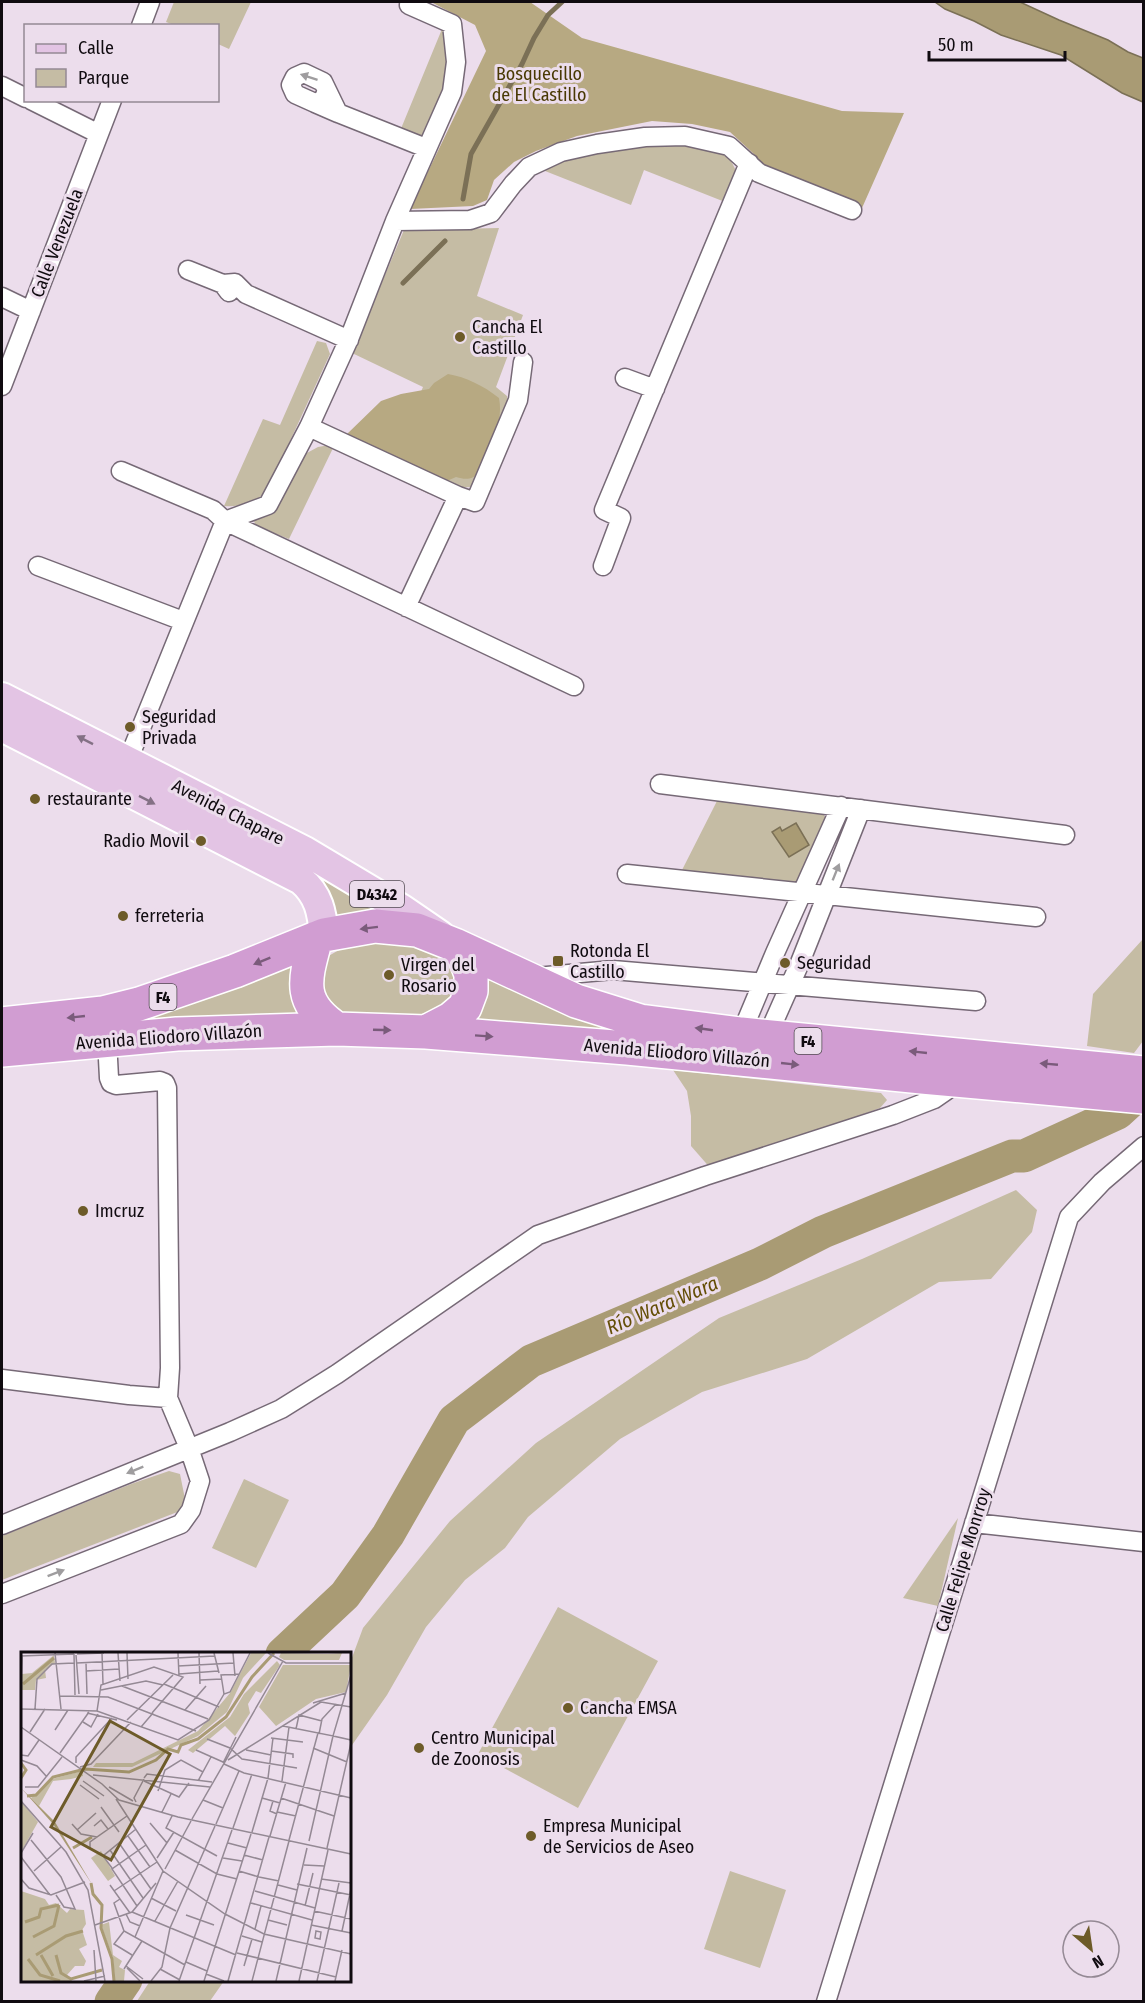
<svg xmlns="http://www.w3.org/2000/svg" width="1145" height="2003" font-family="'Fira Sans Condensed',sans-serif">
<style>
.green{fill:#c5bca4}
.forest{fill:#b7a982}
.water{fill:#a99b74;stroke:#7b7056;stroke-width:1.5}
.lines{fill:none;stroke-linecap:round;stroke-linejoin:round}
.stream{stroke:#7b7056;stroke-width:5}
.river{stroke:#a99b74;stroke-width:33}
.street-casing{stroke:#766976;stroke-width:21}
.primary-casing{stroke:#fff;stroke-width:32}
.highway-casing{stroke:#fff;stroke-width:36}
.street{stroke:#fff;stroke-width:18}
.primary{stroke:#e3c4e4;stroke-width:28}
.highway{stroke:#d19dd2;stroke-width:33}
.oneway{fill:#9f9d9f}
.oneway2{fill:#847185}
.oneway3{fill:#7a5b7b}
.poi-dot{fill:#6d5b29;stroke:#ecddec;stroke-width:2}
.labels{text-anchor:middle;stroke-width:6;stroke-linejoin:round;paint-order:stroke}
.shield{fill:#ecddec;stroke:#524a52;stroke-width:1.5}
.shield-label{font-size:16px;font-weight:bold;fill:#100b10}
.park-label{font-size:18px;fill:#493904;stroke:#ecddec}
.street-label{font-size:18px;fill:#100b10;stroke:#ecddec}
.poi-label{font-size:18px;fill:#100b10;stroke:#ecddec;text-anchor:start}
.water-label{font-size:20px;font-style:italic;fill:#644e07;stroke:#ecddec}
.inset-river{fill:none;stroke:#a99b74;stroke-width:3}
.inset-road{fill:none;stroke:#948994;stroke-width:1.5}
.view{fill:#6d5b29;fill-opacity:0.15;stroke:#6d5b29;stroke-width:3}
.inset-edge{fill:none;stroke:#100b10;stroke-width:3}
</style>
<rect width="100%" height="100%" fill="#ecddec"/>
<path class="green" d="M174,2H251L229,49L218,44V26L174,25L166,22Z
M442,29C450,39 449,83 446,95C441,109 431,124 424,138L400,131Z
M654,141C674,143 704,141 722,151C729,156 733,164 736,171L725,202L644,170L631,205L540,169L608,148Z
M499,228L477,296L523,315L496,387L507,396L509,405L475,484L470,487L458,488L392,458L423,387L352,353L404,230Z
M317,341L326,343L330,354L268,489C256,504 242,507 224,506L263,419L280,425Z
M335,444L289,539L256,526L254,521L277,506L305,454L318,447Z
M717,801L818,812L824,815L828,822L806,877L795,885L680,874Z
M322,876L396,915L328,921L320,884Z
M1143,939V1041L1134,1053L1087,1046L1093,994Z
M388,942L411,943L455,960L458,994L433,1017L346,1015L325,1007L321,962C340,945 363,943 388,942Z
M301,956L303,1014L156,1024L154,1016C205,1000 253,979 301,956Z
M485,975L550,1008L582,1019L689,1042L467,1024Z
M673,1070L881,1093L887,1100L880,1108L712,1170L691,1146V1116L687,1091Z
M1016,1190L1037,1210L1032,1232L991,1279L939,1282L807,1359L702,1392L620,1439L528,1517L505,1548L465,1580L426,1627L387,1695L350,1748V1663L363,1628L450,1521L536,1443L719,1318L862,1259Z
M169,1471L180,1474L185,1499L180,1511L2,1580V1536L131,1484Z
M244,1479L289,1500L256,1568L212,1548Z
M958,1518L938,1606L903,1598Z
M558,1607L658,1661L578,1808L478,1754Z
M730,1871L786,1890L760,1968L704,1949Z
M150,1981V1980L224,1981L210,2001H137Z"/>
<path class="forest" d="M431,2H530L582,38L842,111L904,113L862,208L769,172L755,155L730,132L692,124L652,121L577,136L536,151L514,162L494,180L487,200L473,206L410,209L486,51L475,25Z
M448,374C466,377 484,386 499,398C504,424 490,448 480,472C472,480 466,480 456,477L449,480L442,493L429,494L354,457L346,435L381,401L401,394L429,389L434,383Z"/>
<path class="water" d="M935,2H1020L1059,20L1108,40L1128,52L1143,58V102L1122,93L1061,55L1001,35L974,21L945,9Z
M796,823L809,845L789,857L772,832L780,827L782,831Z"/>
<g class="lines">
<path class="stream" d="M463,199L471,154L522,64L534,38L548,15L562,2
M403,283L445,241"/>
<path class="river" d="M282,1654L345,1595L388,1535L454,1420L531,1361L760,1264L823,1232L1012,1156H1024L1118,1113L1144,1089
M111,2002L126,1980"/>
<g class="street-casing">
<path id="street" d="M141,26L150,2
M2,86L26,98
M31,100L99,134
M315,103L338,113L323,82L304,73L295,77L291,85L295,94L315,103L323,100L327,91
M338,113L426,148
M395,221L470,220L491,213L513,184L529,167L561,152L597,144L645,137L685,136L729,146L759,173L852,210
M188,270L223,284L229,292
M223,284L235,283L246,294L349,340
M2,297L31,311
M625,378L655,389
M2,386L112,100
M309,427L458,496L475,502L518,400L523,362
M121,471L213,510L225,521L574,686
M38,566L183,621
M603,566L621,518L604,510L749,163
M406,607L458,496
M124,770L225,521L268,505L309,427L349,339L395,221L452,92L456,62L452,24L409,5
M660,784L1065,835
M627,874L1036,917
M536,977L613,970L976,1001
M741,1034L775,953L841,806
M767,1037L799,965L861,809
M2,1379L129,1395L168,1398
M974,1523L1144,1542
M2,1525L230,1432L281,1409L337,1374L538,1235L705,1176L893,1115L934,1099L947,1090L953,1080
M2,1594L181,1524L191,1510L200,1481L189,1448L168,1398L170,1368L167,1088L165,1083L160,1081L116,1085L111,1083L109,1078L107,1040
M826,2002L1069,1217L1102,1182L1144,1146"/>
</g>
<g class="primary-casing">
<path id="primary" d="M2,697L305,851L402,909L440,935
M2,727L301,880C319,895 322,913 324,935"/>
</g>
<g class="highway-casing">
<path id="highway" d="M316,938C305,979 296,1002 337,1029
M455,945L576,1001L640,1021L741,1034L1144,1073
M2,1024L103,1013L139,1004L235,971L324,935L375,926L417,930L455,945L464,956L471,974V991L465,1007L451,1019L426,1032
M2,1050L177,1034L337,1029L426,1032L627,1048L922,1077L1144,1097"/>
</g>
<use href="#street" class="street"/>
<use href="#primary" class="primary"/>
<use href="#highway" class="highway"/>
</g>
<defs><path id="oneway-solid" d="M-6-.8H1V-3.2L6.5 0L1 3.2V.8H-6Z" transform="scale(1.5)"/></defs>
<g class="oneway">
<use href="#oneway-solid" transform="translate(309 77) rotate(-162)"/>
<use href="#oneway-solid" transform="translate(836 872) rotate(-68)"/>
<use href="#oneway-solid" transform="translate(135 1470) rotate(158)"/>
<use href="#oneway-solid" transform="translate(56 1573) rotate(-21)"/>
</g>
<g class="oneway2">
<use href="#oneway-solid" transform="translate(85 740) rotate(-153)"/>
<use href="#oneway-solid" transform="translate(147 800) rotate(27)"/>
</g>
<g class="oneway3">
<use href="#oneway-solid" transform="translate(369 928) rotate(173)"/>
<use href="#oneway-solid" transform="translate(262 961) rotate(158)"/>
<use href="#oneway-solid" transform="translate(76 1017) rotate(174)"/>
<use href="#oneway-solid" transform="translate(704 1029) rotate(-172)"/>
<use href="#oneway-solid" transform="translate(382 1030) rotate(2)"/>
<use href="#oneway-solid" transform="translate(484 1036) rotate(4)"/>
<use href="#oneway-solid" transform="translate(918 1052) rotate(-174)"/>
<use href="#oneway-solid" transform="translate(790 1064) rotate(6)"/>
<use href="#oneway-solid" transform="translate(1049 1064) rotate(-175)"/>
</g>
<g class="poi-dot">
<circle cx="460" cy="337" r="6"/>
<circle cx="130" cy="727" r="6"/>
<circle cx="35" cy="799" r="6"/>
<circle cx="201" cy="841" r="6"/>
<circle cx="123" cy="916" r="6"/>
<rect x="552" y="955" width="12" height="12" rx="3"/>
<circle cx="785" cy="963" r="6"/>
<circle cx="389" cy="975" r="6"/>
<circle cx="83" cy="1211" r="6"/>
<circle cx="568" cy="1708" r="6"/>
<circle cx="419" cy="1748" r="6"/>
<circle cx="531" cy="1836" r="6"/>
</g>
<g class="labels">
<g class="shield">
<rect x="350" y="881" width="54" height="26" rx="4.5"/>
<rect x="149.5" y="984" width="27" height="26" rx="4.5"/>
<rect x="794.5" y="1028" width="27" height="26" rx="4.5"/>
</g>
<g class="shield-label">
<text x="377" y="900">D4342</text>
<text x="163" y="1003">F4</text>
<text x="808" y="1047">F4</text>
</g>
<g class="park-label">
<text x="539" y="80">Bosquecillo<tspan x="539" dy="21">de El Castillo</tspan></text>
</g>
<g class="street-label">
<text transform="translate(57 243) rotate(-69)" y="6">Calle Venezuela</text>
<text transform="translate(228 812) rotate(27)" y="6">Avenida Chapare</text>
<text transform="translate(169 1037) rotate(-4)" y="6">Avenida Eliodoro Villazón</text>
<text transform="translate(677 1053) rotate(5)" y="6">Avenida Eliodoro Villazón</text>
<text transform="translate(963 1560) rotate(-73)" y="6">Calle Felipe Monrroy</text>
</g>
<g class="poi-label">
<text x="472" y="333">Cancha El<tspan x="472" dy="21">Castillo</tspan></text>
<text x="142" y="723">Seguridad<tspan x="142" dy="21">Privada</tspan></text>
<text x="47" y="805">restaurante</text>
<text x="189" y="847" text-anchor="end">Radio Movil</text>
<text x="135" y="922">ferreteria</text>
<text x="570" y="957">Rotonda El<tspan x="570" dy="21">Castillo</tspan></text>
<text x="797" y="969">Seguridad</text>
<text x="401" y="971">Virgen del<tspan x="401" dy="21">Rosario</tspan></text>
<text x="95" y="1217">Imcruz</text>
<text x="580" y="1714">Cancha EMSA</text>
<text x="431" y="1744">Centro Municipal<tspan x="431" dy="21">de Zoonosis</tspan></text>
<text x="543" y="1832">Empresa Municipal<tspan x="543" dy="21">de Servicios de Aseo</tspan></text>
</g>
<g class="water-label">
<text transform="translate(662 1305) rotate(-23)" y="7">Río Wara Wara</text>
</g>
</g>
<g transform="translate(21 1652)">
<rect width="330" height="330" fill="#ecddec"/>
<path d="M230,1H245L222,26L206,60L177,84L111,115H72L75,111H112L177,79L209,41ZM260,1L307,2L321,1L318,8H263L258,5ZM33,3L34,11L24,18L25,26L15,28L14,38H0L1,22L11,21ZM256,9L259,13L240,41L235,39L227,52L229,61L214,84L204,74L172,101L167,98L209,65L223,42ZM262,13H330L325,40L295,47L255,74L238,55ZM61,119L62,124L50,127L32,129L18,154L10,146L31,127ZM0,149L17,170L0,200ZM80,199L94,224L87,229L70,206ZM0,239L24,247L28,253L35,251L46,261L49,257L63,258L65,272L61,278L66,293L58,297L65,309L63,314H54L46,323L51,329H0ZM88,270L92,303L101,309L98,315L104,318L103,329H94L92,306L80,273Z" fill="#c5bca4"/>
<path d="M0,136L34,170L72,234L32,172Z" fill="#a99b74"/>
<path class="inset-river" d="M2,32L33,6M0,111L5,118L0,126M6,144L15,143L32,125L64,117L108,120L135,108L147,97L157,100L160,93L177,87L205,65L231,25L253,1M52,196L71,185M70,231L72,242L81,253L80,276L91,307L93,329M4,270L18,265L20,257L38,253M12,285L33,274L38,253M15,303L45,284L62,279M20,303L32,324M35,303L40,321L50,327L81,318M7,307L19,323L39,329"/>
<path class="inset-road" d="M34,1L40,57M81,1L82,32M97,1L99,29M106,1L107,27M157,1L158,24M178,1L179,32M193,1L198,21M212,1L214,24M247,1L265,11H330M53,2L54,43M56,2L83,1M55,3L58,42M0,4L53,2M56,11L194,4M65,11L66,42M157,14L213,11M65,19L98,17M158,22L197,19M179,28L201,27M143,32L198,55M101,34L187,67M0,35L1,3M80,38L125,29L142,33M203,42L200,23L218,22M39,44L87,45L175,79M300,50L330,55M292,51L325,41M0,57L76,59L157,88L188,68L203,42L209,40L229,1M14,57L16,27L31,12L53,11M164,58L185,34M76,59L80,33L133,15L162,25L131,61M66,61L96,68M106,68L152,23M62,70L70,75L77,62M262,74L312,84L330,23M0,75L81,132L98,148L157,165L330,202M120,75L132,61M275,77L278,63L301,69M34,78L47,58M9,80L24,57M298,82L301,67L315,52M250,86L282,90M186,87L209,96L221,107L276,116M292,96L326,110M175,98L202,110M225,98L250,103M250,99L272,102V106M39,101L68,60M0,103L7,104L18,88M0,108L16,114L26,125M207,108L300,50M55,111V105L91,66M202,111L215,85M203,112L223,121L330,146M59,115L70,112L110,70M72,123L189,135M123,126L126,122L191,130M62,129L83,144M123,129L158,145L168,131M177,129L190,105M261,129L268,75M59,133L78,147M4,135H17L41,105M88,135L112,149M137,139L144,118L160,108L182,120M241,146L259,151M260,146L313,164M95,147L142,219L204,262L243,282L330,302M182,148L202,156M0,149L45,200L67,238L84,329M252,149L249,159L256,162M115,150L113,146L123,127M80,155L98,180M141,160L150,142M256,160L275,164M151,164L145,176L196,204M171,167L262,9M129,171L146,191M51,172L60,182L76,185M195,172L218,119M73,174L80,168L87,177M212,176L231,122M56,178L75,161M231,180L247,126L252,86M107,184L129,215M249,184L265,130M10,188L40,225L54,257L43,255L35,243M268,188L297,81M288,189L312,84L330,88M98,191L130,237M207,191L226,196M69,196V190L106,164M306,196L330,91M89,198L122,246M154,198L196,222L216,227M0,201L12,181M223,203L242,208M0,205L29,243M136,206L153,180M202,206L221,209M283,213L303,214M91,216L82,204L115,177M144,217L170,169M13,219L40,195M218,219L238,225M238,225L258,229M0,227L8,236L30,243L64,230M300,227L330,231M276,232L330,243M89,233L109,261M257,233L276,238M93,239L136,210M234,239L294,256M130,246L155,259M99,247L93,251L103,279L164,313M230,251L291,268M116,254L91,217L125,193M284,254L292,221M293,259L330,267M111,260L215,303M105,262L109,270L119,274M165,263L193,273M247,268L266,273M134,269L157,229M74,273L111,260L135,231M290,273L330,281M234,277L240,254M103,279L93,292L111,303M295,279L300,280L299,287L294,286ZM321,279L330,237M221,284L241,290M114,285L142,219M73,298L75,329M216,301L315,325M165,310L186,319M105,314L122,327M223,314L231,287M106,316L119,329M103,317L121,289M139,317L159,328M185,322L203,329M63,329L84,324M130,329L141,315L149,276L194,174M158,329L211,178M183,329L230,182M207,329L248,185M231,329L268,189M255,329L286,196M278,329L307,198M296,329L318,231M314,329L321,298"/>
<path class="view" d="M89,69L149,102L90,208L30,175Z"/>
<rect width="330" height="330" class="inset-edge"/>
</g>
<rect width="1145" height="2003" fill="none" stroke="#100b10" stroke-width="6"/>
<rect x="24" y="24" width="195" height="78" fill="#ecddec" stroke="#948994" stroke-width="1.5"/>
<rect x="36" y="44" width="30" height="9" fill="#e3c4e4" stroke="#948994" stroke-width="1.5"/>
<text x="78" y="54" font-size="18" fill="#100b10">Calle</text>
<rect x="36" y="69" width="30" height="18" fill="#c5bca4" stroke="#948994" stroke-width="1.5"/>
<text x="78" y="84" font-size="18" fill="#100b10">Parque</text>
<g transform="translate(1091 1949) rotate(151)"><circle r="28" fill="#ecddec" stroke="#948994" stroke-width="1.5"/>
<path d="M0-4.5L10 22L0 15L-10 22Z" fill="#6d5b29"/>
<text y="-9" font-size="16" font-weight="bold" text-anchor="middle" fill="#100b10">N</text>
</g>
<path d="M929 51v9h136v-9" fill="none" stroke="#100b10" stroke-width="3"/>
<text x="938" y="51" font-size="18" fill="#100b10" stroke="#ecddec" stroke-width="4.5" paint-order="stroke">50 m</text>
</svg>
